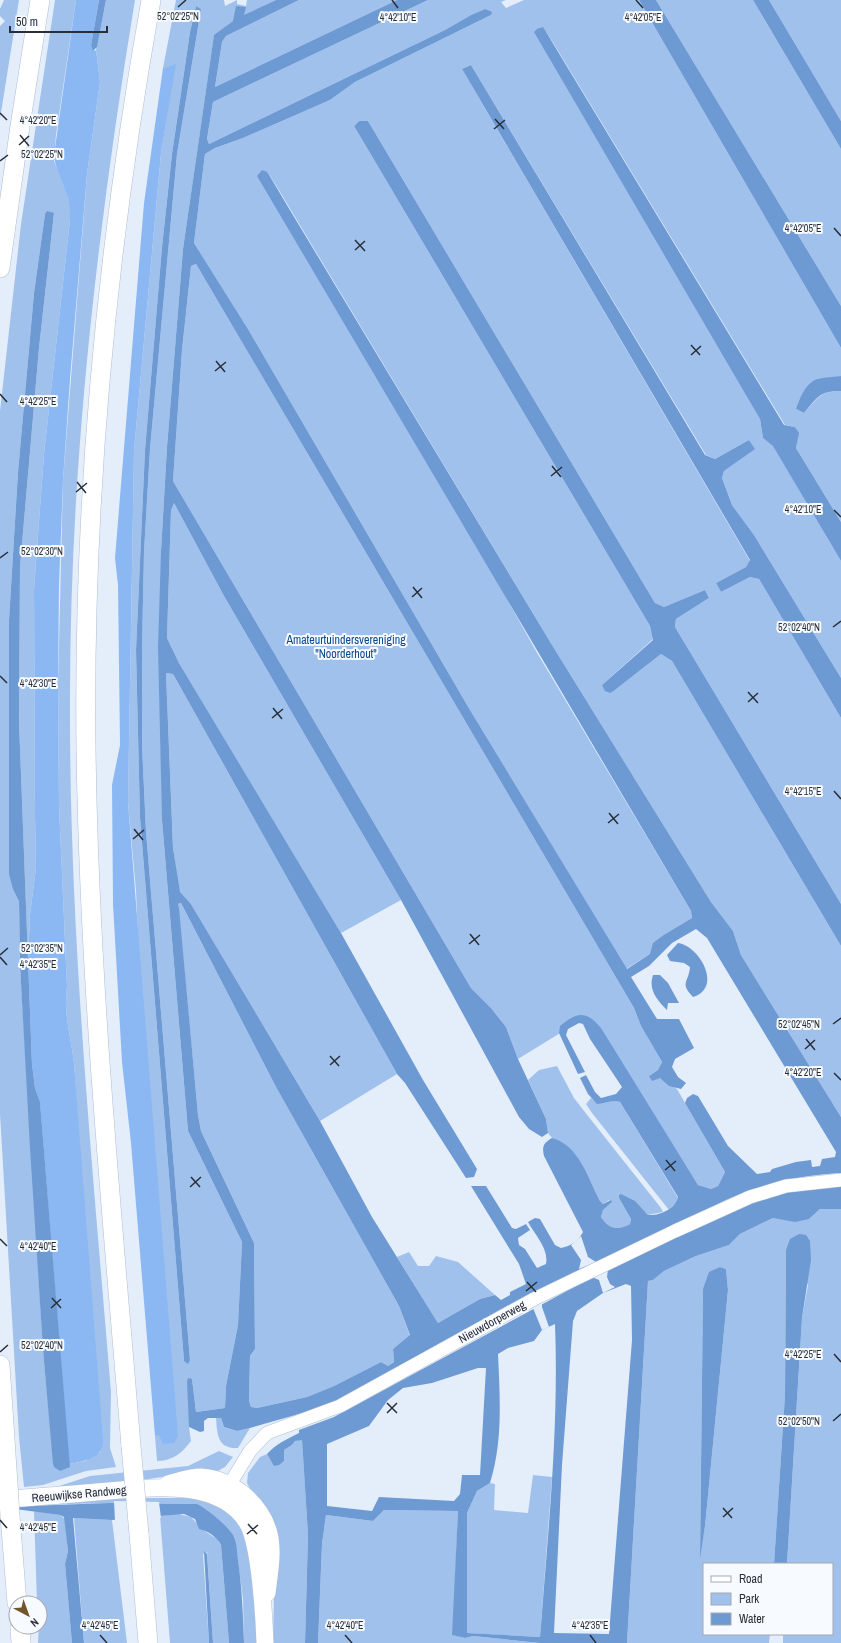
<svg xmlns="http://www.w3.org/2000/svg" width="841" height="1643" font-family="'Archivo Narrow',sans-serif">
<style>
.green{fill:#a1c1ed;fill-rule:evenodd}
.forest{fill:#8bb8f3}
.water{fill:#6e9ad4;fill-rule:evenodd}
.pier{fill:#e4eefb}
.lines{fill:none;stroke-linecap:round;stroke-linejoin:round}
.minor-casing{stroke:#aebed3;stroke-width:14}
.major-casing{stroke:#aebed3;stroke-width:18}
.highway-casing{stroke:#aebed3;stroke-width:20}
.minor{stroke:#fff;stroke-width:13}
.major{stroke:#fff;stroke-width:17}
.highway{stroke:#fff;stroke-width:19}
.highway-bridge-casing{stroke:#aebed3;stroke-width:20;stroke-linecap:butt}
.highway-bridge{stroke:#fff;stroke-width:19}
.ticks{fill:none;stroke:#292f38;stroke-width:1.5}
.labels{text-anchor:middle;stroke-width:4;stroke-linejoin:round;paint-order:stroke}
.park-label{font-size:12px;fill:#0b488d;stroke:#f7faff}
.street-label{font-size:12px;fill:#292f38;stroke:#f7faff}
.ticks-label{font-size:10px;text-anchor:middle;fill:#292f38;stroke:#f7faff;stroke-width:4;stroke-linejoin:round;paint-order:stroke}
</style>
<rect width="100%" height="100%" fill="#e4eefb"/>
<path class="green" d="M4,0H19L0,119V26L5,21L0,16V9Z
M55,0H76L56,135L54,161L67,192L70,205V220L44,454L34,589L35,816L36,868L30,915L28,961L19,722L20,567L39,348L54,213L45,214L34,293L18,472L9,620L19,901L20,965L43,1350L54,1466L70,1467L69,1464L85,1461L100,1452L74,1063C71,1036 63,1014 67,987L59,806L58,685L63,480L87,174L100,82L96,50L106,0H135C97,231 70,464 70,698C69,930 92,1161 111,1392L110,1448L116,1467L86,1471L43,1485L24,1487L19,1437L0,1114V411L21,224Z
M176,0H224L225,6L237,0V4L246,6L247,0H276L233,21L214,36L183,249L167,447L161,551L162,820L188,1131L242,1242L238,1325L226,1386L225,1408L196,1412L192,1379L189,1427L191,1441C182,1453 173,1461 157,1461L155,1436L159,1434L136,891L128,802L134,451L161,153L175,65L163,68ZM196,6L201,9L177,154L150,449L144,552L142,649V745L146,832L190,1360L184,1361L140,818L136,650L145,450L162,247L172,154L190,32Z
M299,0H397L215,87L222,42L226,36Z
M428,0H506L501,2L506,8L524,0H639L841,348V376C818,380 803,385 796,409L804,413C818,398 820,391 841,391V522L796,448L798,433L795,427L785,425L546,31L760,419L763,438L773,445L841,561V678L754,535L732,505L722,478L724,471L754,449L749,440L715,459L706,455L471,65L462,69L750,561L746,567L716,583L721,592L750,577L759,579L841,718V904L675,627L676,619L709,598L705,590L664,607L655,603L368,121H359L354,126L650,626L653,639L602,685L615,690L661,654L672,661L841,946V1117L741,955L733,931L711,902L552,645L268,172L536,651L691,911L692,918L665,934L650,954L626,969L470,710L248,329L194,243L205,154L215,148L243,138L330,100L355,82L491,15L485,9L471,15L445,30L209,144L207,139L213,102Z
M656,0H753L841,149V306Z
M769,0H841V121Z
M196,264L634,1008L641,1026L662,1062L658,1070L649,1076L660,1078L677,1089L725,1172L718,1186L711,1189L698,1185L639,1091L583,1019L518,1059L506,1027L491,1008L471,988L173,481L182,350L191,266Z
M174,503L224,596L401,900L341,933L179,663L167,638L171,511Z
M166,673L173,674L397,1074L320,1121L191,904L179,892L173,848Z
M181,903L276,1087L399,1306L410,1336L393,1349L394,1362L388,1366L381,1362L334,1386L307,1397L257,1408L251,1407L249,1401L250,1356L255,1349L254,1243L201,1131L198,1115L178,904Z
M557,1066L574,1098L588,1116L661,1208L663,1212L648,1215L635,1202L619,1198L631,1219L630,1224C617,1231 609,1229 601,1217L603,1210L612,1202L609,1200L603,1204L600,1201C588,1178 579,1146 552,1138L548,1133L546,1119L528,1080L539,1070Z
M591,1098C605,1110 608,1097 620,1102L678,1198L677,1202L669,1210L592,1113L586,1104Z
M820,1209H841V1643H783V1634H832V1564H787L802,1318L808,1285L786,1250L785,1395L774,1564H704V1634H770L769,1643H627L648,1281L653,1280L664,1271L696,1256L729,1245L740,1234L773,1218L809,1219ZM720,1267L726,1269L728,1290L705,1526L700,1555L703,1289Z
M409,1252L418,1266H429L436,1256L458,1262L495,1295L480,1299L438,1323L397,1257Z
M216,1417L221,1418L224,1427L237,1431L250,1428L238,1448C217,1449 217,1434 216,1417Z
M302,1439L308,1535L305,1643H273L275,1538L247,1483L248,1473L260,1457L267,1454L274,1465L284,1461V1450L292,1445L295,1441Z
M219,1451L233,1457L225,1467L216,1472L175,1475L109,1485L47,1490L90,1476L188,1466Z
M533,1475L552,1477L540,1637L466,1633L467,1513L477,1491L490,1483L495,1484L494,1510L528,1513Z
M107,1498H196L229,1510L248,1538L258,1643H244L243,1599L235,1538L228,1530L197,1504L109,1503L31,1505Z
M384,1510L458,1511L453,1635L465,1638L473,1636L540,1643H318L322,1544L326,1515L373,1521Z
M34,1511L60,1515L65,1519L68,1551L65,1564L72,1643H38L40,1603H37Z
M178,1514L191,1517L203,1530L217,1539L221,1545L229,1643H213L207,1552L203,1554L209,1643H170L160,1516Z
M74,1518L112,1520L127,1643H84Z"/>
<path class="forest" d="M76,0H99L91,45L94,51L96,50L100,82L87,174L70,379L63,480L59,586L58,685L59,806L67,987C63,1014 71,1036 74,1063L103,1440C103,1459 84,1461 69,1464L40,1103L35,1088L32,1064L28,961L30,915L36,868L35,816L34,589L44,454L70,220C70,210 70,201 66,192C62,179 55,168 54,155Z
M176,64L161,153L134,451L128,802L178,1436L174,1443L163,1444L159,1435L155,1436L131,1143L122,1062L113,904L112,785L120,745L118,585L115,558L144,203L163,68Z"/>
<path class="water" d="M99,0H106L97,47L93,51L91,45Z
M276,0H299L226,36L222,42L215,87L397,0H428L213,102L207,139L209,144L445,30L471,15L485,9L492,12L491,15L355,82L330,100L243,138L215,148L205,154L194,243L248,329L470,710L627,969L650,954L653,943L665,934L692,918L691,911L257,176L262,170L267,172L552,645L711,902L733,931L741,955L841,1117V1173C798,1175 766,1184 726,1200L516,1301L338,1400L313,1410L250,1428L237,1431L224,1427L221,1418H208L204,1421V1431L200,1432L189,1427L187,1382L188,1378L192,1379L196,1412L225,1408L226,1386L238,1325L242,1242L188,1131L162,820L158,647L161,551L167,447L183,249L214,35L233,21L236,6L246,7L244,15ZM196,264L634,1008L641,1026L662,1062L658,1070L649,1076L652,1081L660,1078L669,1086L681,1089L686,1083L678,1077L672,1067L675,1059L694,1048L679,1019H657L631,977L649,966L672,943L696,929L707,938L836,1152L835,1157L822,1159L820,1166L812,1167L811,1160L796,1162L772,1169L770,1172L757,1174L728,1146L698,1096L693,1094L687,1098L685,1103L725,1172L718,1186L711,1189L698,1185L601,1028C586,1010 577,1012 560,1026L559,1033L578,1074L585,1072L566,1035L568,1029L579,1023L583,1024L590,1039L622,1087L616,1094L601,1098L595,1092L586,1075L580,1078L588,1094L597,1104C605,1104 613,1099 620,1102L678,1197C676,1209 659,1216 648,1215L635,1201L621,1194L619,1195V1198L631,1219L630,1224C617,1231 609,1229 601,1217L603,1210L612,1202L611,1200L603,1204L600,1201C588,1178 579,1145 552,1138C543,1143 542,1147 544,1156L583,1232C578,1241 571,1246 561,1248L555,1245L540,1219L535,1218L528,1222C535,1235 549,1249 546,1264L537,1268L525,1249L519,1245L518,1238L530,1230L526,1224L516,1229L512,1228L486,1186H471L519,1264L526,1284L510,1292V1295L501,1300L495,1295L480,1299L438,1323L372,1217L320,1121L191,904L180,892L173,848L166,673L173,674L397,1074L405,1083L466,1178L474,1177L477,1169L423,1080L341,933L179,663L167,638L171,511L174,503L224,596L401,900L519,1117L529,1129L542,1137L548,1133L546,1119L518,1059L506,1027L491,1008L471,988L173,481L182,350L191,266ZM181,903L276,1087L399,1306L410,1335L393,1349L394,1362L388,1366L381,1362L334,1386L307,1397L257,1408L251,1407L249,1401L250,1356L255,1349L254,1243L201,1131L198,1115L179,908L178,904Z
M639,0H656L841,306V348Z
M753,0H769L841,121V149Z
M196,6L201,9L177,154L150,449L144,552L142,649V745L146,832L190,1360L188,1364L184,1361L140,818L136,650L145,450L162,247L172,154L190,32Z
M543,27L784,425L795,427L799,433L796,448L841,522V561L773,446L763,438L760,419L534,32L537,29Z
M471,65L705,455L715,459L749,440L755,449L724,471L722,478L732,505L754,535L841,678V718L759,579L750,577L721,592L716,583L746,567L750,560L462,69Z
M359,121H368L655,603L664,607L705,590L709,598L676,619L675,627L841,904V946L672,661L661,654L615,690L610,693L605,691L602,685L653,640L650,626L354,126Z
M47,211L54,213L39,348L20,567L19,722L32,1064L35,1088L40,1102L70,1467L60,1471L54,1467L53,1464L43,1350L30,1148L20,965L19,901L13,889L9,874V620L18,472L34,293L45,214Z
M841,376V391C819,391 817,398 804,413L796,409C799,399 807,381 818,379C826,377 834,377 841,376Z
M678,943C700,946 723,988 693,997C679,983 689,982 690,967L684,963L670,961L667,955Z
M653,975H660L668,983L679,1003H668L667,1010C657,1000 648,990 653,975Z
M841,1184V1209H820L809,1219L795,1222L773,1218L740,1234L729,1245L696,1256L664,1271L653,1280L648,1281L627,1643H540L473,1636L465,1638L452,1635L458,1511L384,1510L373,1521L326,1515L322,1544L318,1643H305L308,1535L302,1440L295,1441L292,1445L284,1450V1461L279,1465L274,1466L267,1454C276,1444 287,1439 299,1433V1430L334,1417L602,1272L748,1202L776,1194ZM626,1284L631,1286L632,1340L609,1634L554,1633L562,1465L573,1321L577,1311L603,1293ZM555,1324C559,1428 548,1533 540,1637L467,1633V1513L477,1491L490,1483C503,1442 500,1397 498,1354L508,1348L534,1341L542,1330ZM478,1368H486L480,1475H462L460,1494L454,1501L379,1497L372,1511L327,1506V1444L369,1426L388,1400L403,1388L432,1383Z
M799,1234L806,1235L810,1241L811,1260L802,1318L787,1564H774L785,1395L786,1250L790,1239Z
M720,1267L726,1269L728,1290L705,1526L700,1559L703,1289L709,1272Z
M109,1503L197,1504C206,1508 232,1529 235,1539C237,1546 237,1553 238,1560C242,1588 243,1615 244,1643H229L221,1545C217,1537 208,1531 199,1529L195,1519L184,1514L112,1520L73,1518L84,1643H72L65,1564L68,1551L64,1517L60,1515L0,1507Z
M204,1551L207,1554L213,1643H209Z"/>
<path class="pier" d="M581,1236L588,1257L596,1262L579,1269L581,1260L571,1245Z
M608,1269L607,1277L610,1284L615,1287L603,1293L599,1280L592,1277Z
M542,1303V1307L549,1327L542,1330L533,1308Z
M114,1501L159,1502L161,1518L115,1521Z"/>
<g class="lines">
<g class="minor-casing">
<path id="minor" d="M225,1492L250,1451L267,1433L340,1406L534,1299L675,1231L750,1197L786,1186L841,1180"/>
</g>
<g class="major-casing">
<path id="major" d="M168,1484C179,1481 190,1477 201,1477C233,1479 264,1506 270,1538C273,1556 269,1575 267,1593
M0,1500C32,1497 64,1495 96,1492C142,1489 220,1475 248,1524C260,1546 264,1616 265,1643"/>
</g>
<g class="highway-casing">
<path id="highway" d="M0,268L20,126L40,0
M0,1365L8,1484
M131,1446C112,1213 89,981 86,747C83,497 107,246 151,0
M10,1516L17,1603
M139,1534L148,1643
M20,1627L21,1643"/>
</g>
<use href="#minor" class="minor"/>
<use href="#major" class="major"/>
<use href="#highway" class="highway"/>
<g class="highway-bridge-casing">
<path id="highway-bridge" d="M131,1446L139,1534
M8,1484L10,1516"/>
</g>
<use href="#highway-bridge" class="highway-bridge"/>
</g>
<path class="ticks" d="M392,0L398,8M636,0L643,8M178,7L186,0M0,113L7,120M495,119L504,129M494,129L505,120M20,135L29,146M19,145L29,136M0,161L8,155M834,228L841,236M355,240L365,251M355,250L365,241M691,345L700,355M691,355L701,346M216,361L225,372M215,371L226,362M0,394L7,402M552,466L561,477M551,476L562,467M77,482L86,493M76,492L87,483M834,510L841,517M0,558L8,552M413,587L422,598M412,597L422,588M833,627L841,621M0,676L7,683M748,692L758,703M748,702L758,693M273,708L282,719M272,718L283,709M834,791L841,799M609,813L618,824M608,823L619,814M134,829L143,840M133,839L144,830M470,934L479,945M469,944L480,935M0,955L8,948M0,957L7,965M833,1024L841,1018M806,1039L815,1050M805,1049L815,1040M330,1056L339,1066M330,1065L340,1056M834,1073L841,1080M666,1160L675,1171M665,1170L676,1161M191,1177L200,1187M190,1187L201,1177M0,1239L7,1246M527,1282L536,1292M526,1291L537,1282M52,1298L61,1308M51,1308L61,1299M0,1352L8,1345M834,1354L841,1362M387,1403L397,1413M387,1413L397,1403M833,1421L841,1414M723,1508L732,1518M723,1517L733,1508M0,1520L7,1528M248,1524L257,1534M247,1534L258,1525M100,1635L107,1643M345,1635L352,1643M590,1635L596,1643"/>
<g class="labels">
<g class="park-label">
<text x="346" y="644">Amateurtuindersvereniging<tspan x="346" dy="14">"Noorderhout"</tspan></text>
</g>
<g class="street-label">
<text transform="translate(492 1322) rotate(-29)" y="4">Nieuwdorperweg</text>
<text transform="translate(79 1494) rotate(-5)" y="4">Reeuwijkse Randweg</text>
</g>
</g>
<g class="ticks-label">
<text x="178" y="20">52°02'25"N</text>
<text x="398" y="21">4°42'10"E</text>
<text x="643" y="21">4°42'05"E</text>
<text x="38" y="124">4°42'20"E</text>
<text x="42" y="158">52°02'25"N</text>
<text x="803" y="232">4°42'05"E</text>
<text x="38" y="405">4°42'25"E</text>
<text x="803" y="513">4°42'10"E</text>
<text x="42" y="555">52°02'30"N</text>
<text x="799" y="631">52°02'40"N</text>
<text x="38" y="687">4°42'30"E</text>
<text x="803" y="795">4°42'15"E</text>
<text x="42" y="952">52°02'35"N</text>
<text x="38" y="968">4°42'35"E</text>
<text x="799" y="1028">52°02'45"N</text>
<text x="803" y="1076">4°42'20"E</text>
<text x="38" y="1250">4°42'40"E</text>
<text x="42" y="1349">52°02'40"N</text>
<text x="803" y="1358">4°42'25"E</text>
<text x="799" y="1425">52°02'50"N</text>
<text x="38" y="1531">4°42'45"E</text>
<text x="100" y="1629">4°42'45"E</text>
<text x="345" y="1629">4°42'40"E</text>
<text x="590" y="1629">4°42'35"E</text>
</g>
<rect x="703" y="1563" width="130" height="72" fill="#f7faff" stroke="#a5a9af"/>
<rect x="711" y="1576" width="20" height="6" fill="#ffffff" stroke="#a5a9af"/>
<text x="739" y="1583" font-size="12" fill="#292f38">Road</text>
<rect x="711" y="1593" width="20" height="12" fill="#a1c1ed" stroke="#a5a9af"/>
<text x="739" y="1603" font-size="12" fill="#292f38">Park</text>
<rect x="711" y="1613" width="20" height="12" fill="#6e9ad4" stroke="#a5a9af"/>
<text x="739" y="1623" font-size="12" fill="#292f38">Water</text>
<g transform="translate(28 1615) rotate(139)"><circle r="19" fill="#f7faff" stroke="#a5a9af"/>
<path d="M0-3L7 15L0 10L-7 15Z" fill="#725529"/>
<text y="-6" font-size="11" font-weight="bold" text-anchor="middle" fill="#292f38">N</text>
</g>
<path d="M10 26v6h97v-6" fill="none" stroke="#292f38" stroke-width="2"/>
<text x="16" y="26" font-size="12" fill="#292f38" stroke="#f7faff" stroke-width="3" paint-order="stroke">50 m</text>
</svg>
